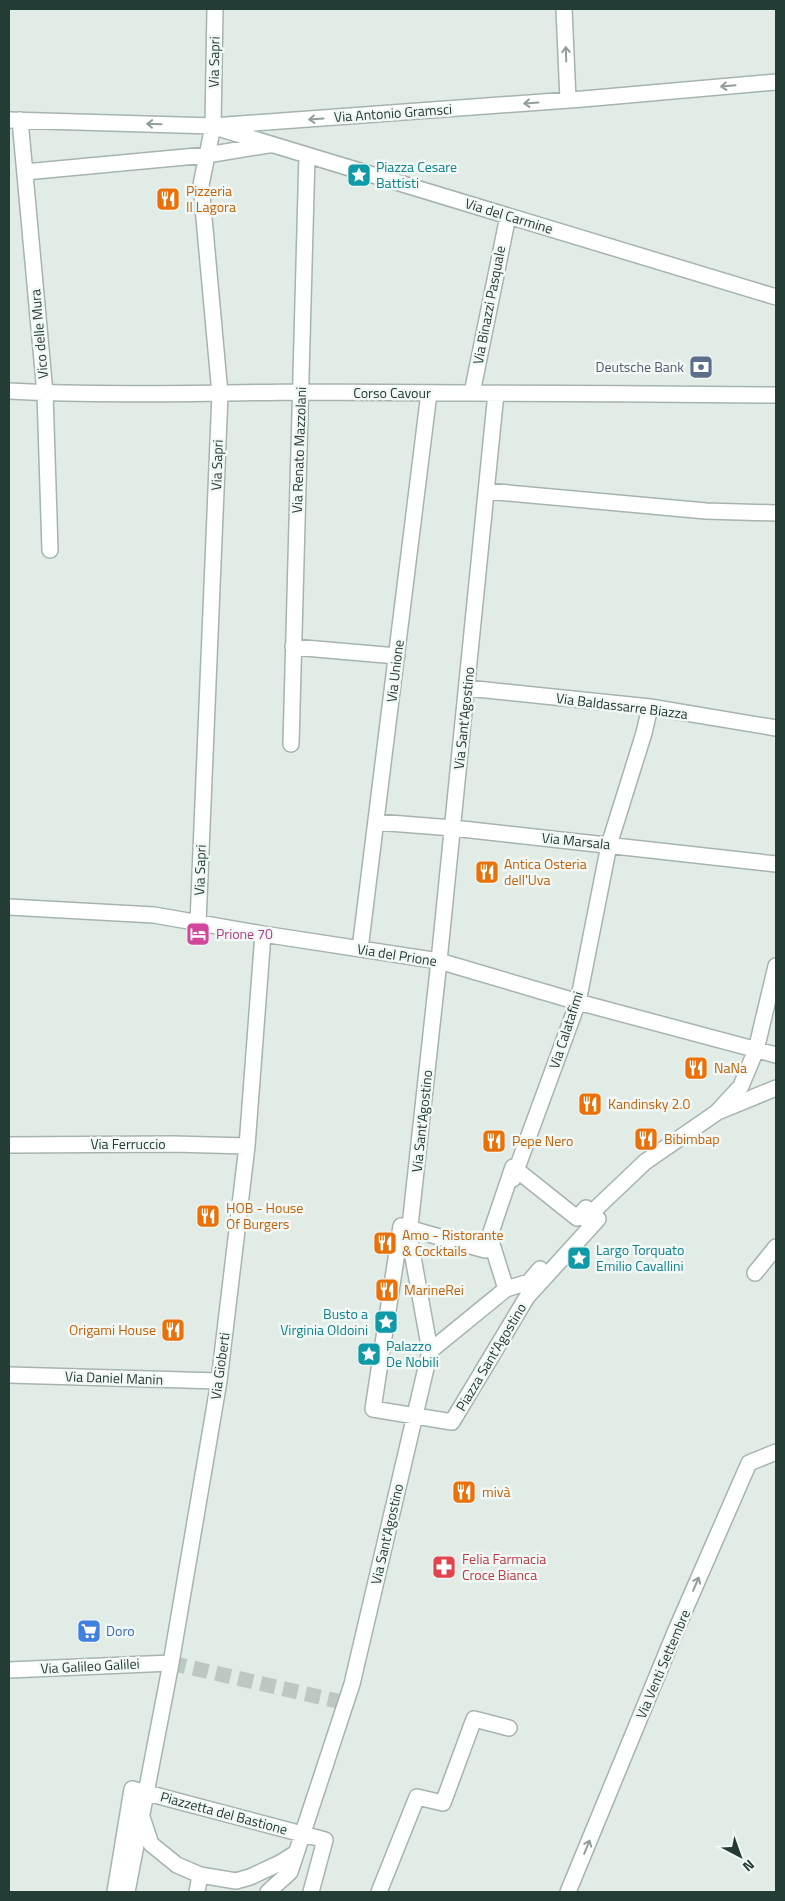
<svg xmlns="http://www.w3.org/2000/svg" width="785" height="1901" font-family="'Titillium Web',sans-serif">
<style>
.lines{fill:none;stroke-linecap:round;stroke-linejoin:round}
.minor-tunnel{stroke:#bcc9c3;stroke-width:15;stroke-dasharray:15 8;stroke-linecap:butt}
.minor-casing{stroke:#a5b4ae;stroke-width:18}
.minor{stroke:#fff;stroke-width:15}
.oneway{stroke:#919e9a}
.labels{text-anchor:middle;stroke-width:5;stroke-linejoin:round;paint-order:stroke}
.street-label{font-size:14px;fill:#233c35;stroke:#f2f8f5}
.culture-label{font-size:14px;fill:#0d838f;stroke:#f2f8f5;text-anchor:start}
.food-label{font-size:14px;fill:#c56008;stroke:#f2f8f5;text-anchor:start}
.service-label{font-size:14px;fill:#4e5e75;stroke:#f2f8f5;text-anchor:end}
.hotel-label{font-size:14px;fill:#b23c85;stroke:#f2f8f5;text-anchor:start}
.health-label{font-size:14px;fill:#be3a42;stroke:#f2f8f5;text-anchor:start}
.shop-label{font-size:14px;fill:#366cbe;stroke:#f2f8f5;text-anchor:start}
</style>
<rect width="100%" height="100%" fill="#e2ece7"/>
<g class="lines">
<path class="minor-tunnel" d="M171,1663L346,1703"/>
<g class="minor-casing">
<path id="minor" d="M564,9L568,100
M9,120L213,126L583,99L776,82
M20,120L45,393L50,550
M221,129L776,297
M25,172L207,155L268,145
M9,391C106,396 204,393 302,392C460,392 618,394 776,395
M472,393L508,216
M487,491L706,511L776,513
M293,647L397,656
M467,688L650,707L776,728
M291,744L307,155
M376,822L453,828L776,864
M9,907L154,915L263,934L439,961L578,1002L776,1055
M198,923L220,394L201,185L213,126L215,9
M360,949L429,393
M720,1111L776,1088
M9,1145L173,1144L247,1146
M513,1167L577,1218L586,1208L598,1219L527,1297L452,1422L373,1409L401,1226L485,1250Z
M513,1179L578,1002L609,845L644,733L650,707
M585,1219L645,1162L716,1113L741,1086L756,1050L776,966
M493,1236L491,1241L506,1289
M755,1273L776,1247
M430,1351L506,1289L529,1282L540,1269
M9,1375L219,1381
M9,1670L171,1663
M142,1817L151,1844L177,1865L200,1875L236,1881L250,1877L280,1863L296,1853
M115,1892L132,1789L325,1840L311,1892
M127,1892L171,1663L219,1381L247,1146L263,934
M197,1892L200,1875
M268,1892L290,1872L352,1684L430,1351L409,1235L439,961L496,393
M379,1892L417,1797L443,1803L474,1719L509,1728
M568,1892L676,1630L749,1463L776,1452"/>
</g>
<use href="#minor" class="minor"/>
</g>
<defs><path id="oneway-shaft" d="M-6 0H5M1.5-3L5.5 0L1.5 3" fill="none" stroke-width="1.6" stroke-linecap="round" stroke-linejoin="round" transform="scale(1.25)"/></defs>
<g class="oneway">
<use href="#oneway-shaft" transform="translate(566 54) rotate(-92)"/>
<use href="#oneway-shaft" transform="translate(728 86) rotate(175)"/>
<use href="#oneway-shaft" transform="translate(531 103) rotate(176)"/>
<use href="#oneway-shaft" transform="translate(316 119) rotate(176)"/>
<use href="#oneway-shaft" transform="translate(154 124) rotate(-178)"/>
<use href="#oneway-shaft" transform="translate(696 1584) rotate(-67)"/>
<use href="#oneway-shaft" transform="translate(587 1847) rotate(-68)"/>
</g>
<defs>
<g id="sight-square" transform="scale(1.25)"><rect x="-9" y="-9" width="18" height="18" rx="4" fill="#0f9aa8" stroke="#f2f8f5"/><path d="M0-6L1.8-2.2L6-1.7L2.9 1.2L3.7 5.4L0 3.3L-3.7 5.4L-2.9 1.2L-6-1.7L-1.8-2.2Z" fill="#fff"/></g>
<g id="restaurant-square" transform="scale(1.25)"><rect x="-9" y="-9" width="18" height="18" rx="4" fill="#e8710a" stroke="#f2f8f5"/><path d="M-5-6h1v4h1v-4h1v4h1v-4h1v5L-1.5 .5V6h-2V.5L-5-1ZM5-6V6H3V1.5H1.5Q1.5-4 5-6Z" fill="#fff"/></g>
<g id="bank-square" transform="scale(1.25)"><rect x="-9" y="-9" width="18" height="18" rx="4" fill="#5c6f8a" stroke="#f2f8f5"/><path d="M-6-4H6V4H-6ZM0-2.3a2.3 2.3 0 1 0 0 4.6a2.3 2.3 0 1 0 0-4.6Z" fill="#fff"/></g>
<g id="hotel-square" transform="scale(1.25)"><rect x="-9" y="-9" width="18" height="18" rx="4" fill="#d1479c" stroke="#f2f8f5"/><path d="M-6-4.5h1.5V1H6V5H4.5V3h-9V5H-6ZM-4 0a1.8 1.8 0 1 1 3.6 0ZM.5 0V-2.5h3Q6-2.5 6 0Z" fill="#fff"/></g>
<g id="pharmacy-square" transform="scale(1.25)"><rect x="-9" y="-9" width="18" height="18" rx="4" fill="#e0444e" stroke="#f2f8f5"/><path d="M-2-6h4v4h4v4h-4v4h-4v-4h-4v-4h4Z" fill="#fff"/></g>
<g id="supermarket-square" transform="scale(1.25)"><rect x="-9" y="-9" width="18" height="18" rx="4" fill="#3f7fe0" stroke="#f2f8f5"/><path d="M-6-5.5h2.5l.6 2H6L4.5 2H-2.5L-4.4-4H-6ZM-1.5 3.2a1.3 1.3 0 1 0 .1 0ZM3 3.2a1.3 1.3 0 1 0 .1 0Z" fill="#fff"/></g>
</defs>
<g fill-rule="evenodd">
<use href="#sight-square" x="359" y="175"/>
<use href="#restaurant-square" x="168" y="199"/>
<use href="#bank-square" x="701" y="367"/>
<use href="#restaurant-square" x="487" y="872"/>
<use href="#hotel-square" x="198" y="934"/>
<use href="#restaurant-square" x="696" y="1068"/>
<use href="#restaurant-square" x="590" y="1104"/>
<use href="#restaurant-square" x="646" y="1139"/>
<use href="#restaurant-square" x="494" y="1141"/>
<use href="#restaurant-square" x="208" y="1216"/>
<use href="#restaurant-square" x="385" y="1243"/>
<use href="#sight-square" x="579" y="1258"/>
<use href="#restaurant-square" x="387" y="1290"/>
<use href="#sight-square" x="386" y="1322"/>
<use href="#restaurant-square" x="173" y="1330"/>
<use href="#sight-square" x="369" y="1354"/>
<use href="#restaurant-square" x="464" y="1492"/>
<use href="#pharmacy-square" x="444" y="1567"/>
<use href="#supermarket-square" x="89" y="1631"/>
</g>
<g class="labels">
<g class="street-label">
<text transform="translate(214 62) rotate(-89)" y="5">Via Sapri</text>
<text transform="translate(393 113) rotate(-4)" y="5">Via Antonio Gramsci</text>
<text transform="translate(509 216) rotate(17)" y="5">Via del Carmine</text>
<text transform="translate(489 305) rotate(-79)" y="5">Via Binazzi Pasquale</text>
<text transform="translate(39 334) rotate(-95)" y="5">Vico delle Mura</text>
<text x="392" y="398">Corso Cavour</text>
<text transform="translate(299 450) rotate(-88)" y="5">Via Renato Mazzolani</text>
<text transform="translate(217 465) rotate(-88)" y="5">Via Sapri</text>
<text transform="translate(395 671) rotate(-83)" y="5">Via Unione</text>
<text transform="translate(622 706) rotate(7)" y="5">Via Baldassarre Biazza</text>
<text transform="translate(464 718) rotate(-84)" y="5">Via Sant'Agostino</text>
<text transform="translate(576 841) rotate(6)" y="5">Via Marsala</text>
<text transform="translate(200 870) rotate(-88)" y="5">Via Sapri</text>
<text transform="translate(397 955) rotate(9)" y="5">Via del Prione</text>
<text transform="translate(566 1030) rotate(-72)" y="5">Via Calatafimi</text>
<text transform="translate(422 1121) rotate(-84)" y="5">Via Sant'Agostino</text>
<text x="128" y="1149">Via Ferruccio</text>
<text transform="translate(491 1357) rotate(-59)" y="5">Piazza Sant'Agostino</text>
<text transform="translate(220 1366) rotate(-82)" y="5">Via Gioberti</text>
<text transform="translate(114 1378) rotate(2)" y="5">Via Daniel Manin</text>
<text transform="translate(387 1534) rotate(-77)" y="5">Via Sant'Agostino</text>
<text transform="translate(663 1664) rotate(-67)" y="5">Via Venti Settembre</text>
<text transform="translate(90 1666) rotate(-3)" y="5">Via Galileo Galilei</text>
<text transform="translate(224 1813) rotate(15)" y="5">Piazzetta del Bastione</text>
</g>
<g class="culture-label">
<text x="376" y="172">Piazza Cesare<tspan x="376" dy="16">Battisti</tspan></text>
<text x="596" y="1255">Largo Torquato<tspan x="596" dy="16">Emilio Cavallini</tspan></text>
<text x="368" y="1319" text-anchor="end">Busto a<tspan x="368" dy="16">Virginia Oldoini</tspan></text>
<text x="386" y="1351">Palazzo<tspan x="386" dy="16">De Nobili</tspan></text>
</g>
<g class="food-label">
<text x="186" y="196">Pizzeria<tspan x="186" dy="16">Il Lagora</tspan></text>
<text x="504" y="869">Antica Osteria<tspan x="504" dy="16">dell'Uva</tspan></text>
<text x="714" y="1073">NaNa</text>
<text x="608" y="1109">Kandinsky 2.0</text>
<text x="664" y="1144">Bibimbap</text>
<text x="512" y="1146">Pepe Nero</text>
<text x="226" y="1213">HOB - House<tspan x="226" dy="16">Of Burgers</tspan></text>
<text x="402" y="1240">Amo - Ristorante<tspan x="402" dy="16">&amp; Cocktails</tspan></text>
<text x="404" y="1295">MarineRei</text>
<text x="156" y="1335" text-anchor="end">Origami House</text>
<text x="482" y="1497">mivà</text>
</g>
<g class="service-label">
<text x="684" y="372">Deutsche Bank</text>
</g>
<g class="hotel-label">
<text x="216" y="939">Prione 70</text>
</g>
<g class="health-label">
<text x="462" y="1564">Felia Farmacia<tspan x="462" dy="16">Croce Bianca</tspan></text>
</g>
<g class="shop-label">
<text x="106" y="1636">Doro</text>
</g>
</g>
<rect width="785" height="1901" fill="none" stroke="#233c35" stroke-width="20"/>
<g transform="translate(740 1856) rotate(139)" stroke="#f2f8f5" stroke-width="4" paint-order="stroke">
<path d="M0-4L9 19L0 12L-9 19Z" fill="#233c35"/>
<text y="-8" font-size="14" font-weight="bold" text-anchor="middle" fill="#233c35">N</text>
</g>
</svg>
